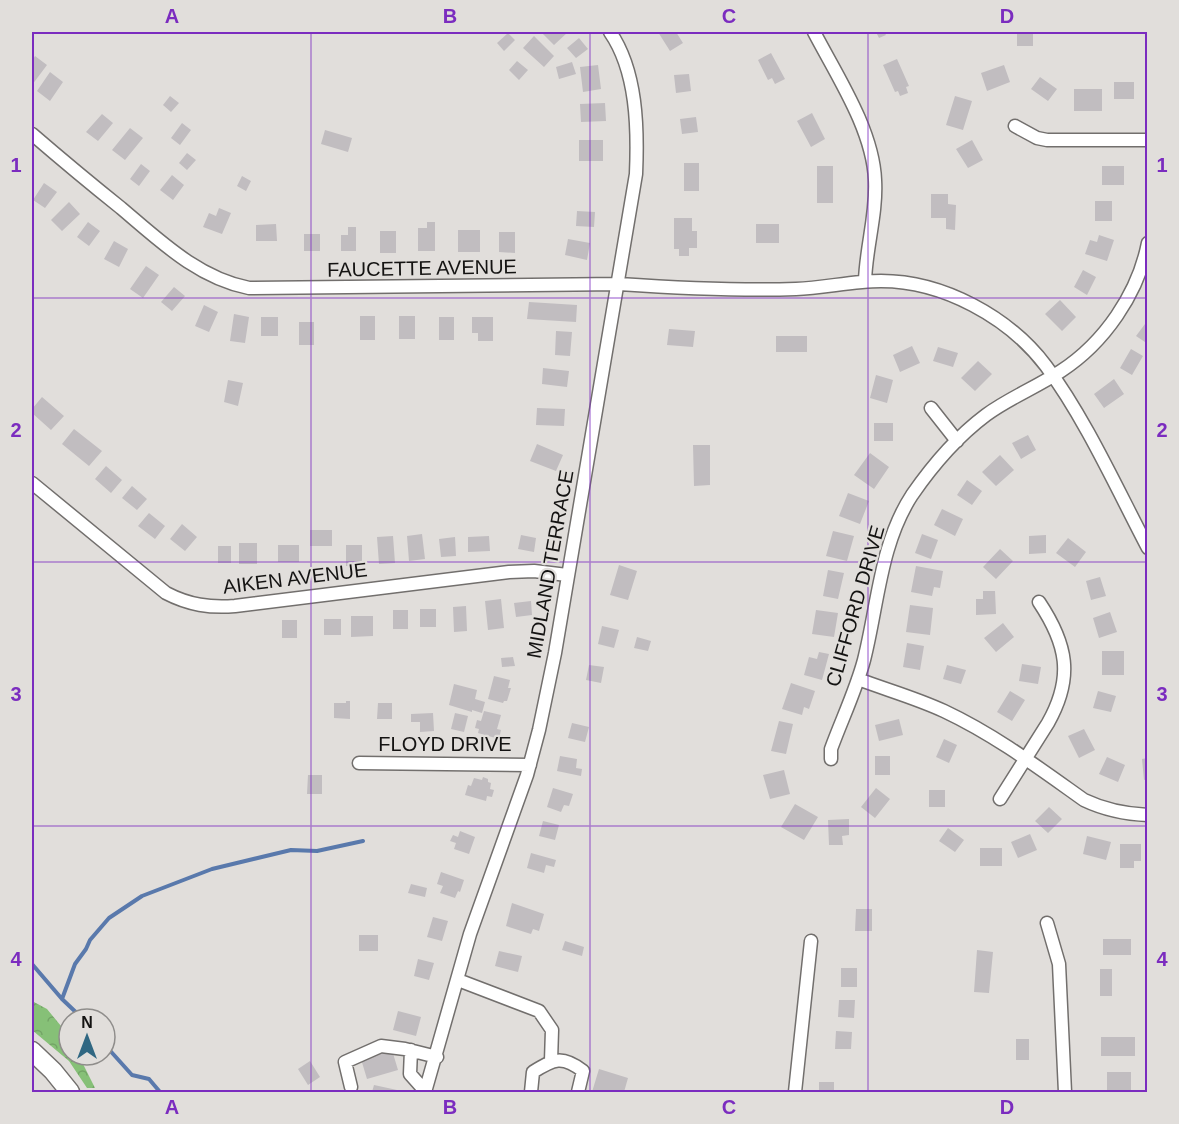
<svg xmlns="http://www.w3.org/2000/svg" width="1179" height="1124" font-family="Helvetica,sans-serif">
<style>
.forest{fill:url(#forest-crowns)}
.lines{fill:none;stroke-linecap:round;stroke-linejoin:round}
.stream{stroke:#5979ac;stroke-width:4}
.building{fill:#c1bdc0}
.minor-casing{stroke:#726f6d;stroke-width:15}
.highway-casing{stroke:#726f6d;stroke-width:21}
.minor{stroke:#fff;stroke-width:12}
.highway{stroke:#fff;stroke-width:18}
.grid{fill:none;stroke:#7b2cbf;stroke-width:1.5;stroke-opacity:0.55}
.labels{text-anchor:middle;stroke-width:4.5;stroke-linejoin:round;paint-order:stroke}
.street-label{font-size:20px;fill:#141312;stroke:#e1dedb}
.neatline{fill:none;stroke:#7b2cbf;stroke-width:2}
.grid-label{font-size:20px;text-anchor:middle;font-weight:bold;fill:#7b2cbf}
</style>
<defs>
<pattern id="forest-crowns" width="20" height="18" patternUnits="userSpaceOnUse" patternTransform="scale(1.5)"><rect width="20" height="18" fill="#86c077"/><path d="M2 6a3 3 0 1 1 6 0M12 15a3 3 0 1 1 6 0" fill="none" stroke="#73a466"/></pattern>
</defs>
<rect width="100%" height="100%" fill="#e1dedb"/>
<path class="forest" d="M32,1001L47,1009L61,1026L69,1031V1055H82L83,1064L95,1088H87L69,1061L32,1030Z"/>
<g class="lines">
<path class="stream" d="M32,964L62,999L83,1019
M62,999L75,964L86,949L90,940L109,918L142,896L212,869L291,850L317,851L363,841
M105,1045L132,1075L149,1079L160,1092"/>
</g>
<path class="building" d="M541,32H568L554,45Z
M658,32H676L683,43L670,51Z
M876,32H884L886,35L879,38Z
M508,33L515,40L504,51L497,43Z
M1017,34H1033V46H1017Z
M534,36L554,56L544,67L523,48Z
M579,38L588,49L576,58L567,48Z
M771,53L785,79L775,84L772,78L768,80L758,60Z
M35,56L47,65L32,85V61Z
M897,59L909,86L906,87L908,93L900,96L898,91L895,92L883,65Z
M517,61L528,70L519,80L509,70Z
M572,62L576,74L559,79L556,67Z
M598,65L601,89L583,92L580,67Z
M1004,65L1010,82L987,91L981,73Z
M50,72L63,82L50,101L37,91Z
M689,74L691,91L676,93L674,75Z
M1040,77L1057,89L1048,101L1031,89Z
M1114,82H1134V99H1114Z
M1074,89H1102V111H1074Z
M170,96L179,103L171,112L163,105Z
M955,96L972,101L963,130L946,125Z
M605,103L606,121L581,122L580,104Z
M812,113L825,139L811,147L797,121Z
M102,114L113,123L98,141L86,132Z
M696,117L698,132L682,134L680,119Z
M182,123L191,130L180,145L171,138Z
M130,128L143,138L125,160L112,150Z
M325,130L352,138L348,152L321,144Z
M579,140H603V161H579Z
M972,140L983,160L968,168L956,149Z
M187,153L196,160L187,170L179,163Z
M684,163H699V191H684Z
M141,164L150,171L139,186L130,179Z
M817,166H833V203H817Z
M1102,166H1124V185H1102Z
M172,175L184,185L173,200L160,190Z
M242,176L251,181L246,191L237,186Z
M44,183L57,192L45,208L33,200Z
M931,194H948V204L956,205L955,230L946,229V218H931Z
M1095,201H1112V221H1095Z
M69,202L80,214L62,231L51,220Z
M219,208L231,213L222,234L203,227L209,213L216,216Z
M577,211L595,212L594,227L576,226Z
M674,218H692V231H697V248H689V256H679V249H674Z
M88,222L100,231L89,246L77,237Z
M427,222H435V251H418V228H427Z
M276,224L277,241H256V225Z
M756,224H779V243H756Z
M348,227H356V251H341V235H348Z
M458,230H480V252H458Z
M380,231H396V253H380Z
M499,232H515V253L499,252Z
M304,234H320V251H304Z
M1099,235L1114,240L1107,261L1085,254L1090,240L1097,242Z
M568,239L590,243L587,260L565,255Z
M114,241L128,249L119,267L104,259Z
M146,266L159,275L143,298L130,289Z
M1083,270L1096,277L1087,295L1074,287Z
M174,287L185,296L172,311L161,302Z
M1060,300L1076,317L1062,331L1045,314Z
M529,302L577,305L576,322L527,319Z
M204,305L218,312L209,332L195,326Z
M234,314L249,317L245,343L230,341Z
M360,316H375V340H360Z
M399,316H415V339H399Z
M261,317H278V336H261Z
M439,317H454V340H439Z
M472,317H493V341H478V333H472Z
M1148,320V344L1136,336Z
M299,322H314V345H299Z
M669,329L695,331L693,347L667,345Z
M556,331L572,332L570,356L555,355Z
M776,336H807V352H776Z
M912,346L920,363L900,372L893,355Z
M938,347L958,353L953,367L933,361Z
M1131,349L1143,356L1132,375L1120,368Z
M978,361L992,374L975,391L961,378Z
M543,368L569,371L567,387L542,384Z
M876,375L893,380L887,403L870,398Z
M1114,379L1124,394L1104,408L1094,394Z
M228,380L243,383L238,406L224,402Z
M42,397L64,416L51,430L32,413V409Z
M537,408L565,409L564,426L536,425Z
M874,423H893V441H874Z
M74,429L102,451L89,466L62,444Z
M1028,435L1036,450L1021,459L1012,443Z
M537,444L563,455L556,471L530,461Z
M693,445H710V485L694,486Z
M870,453L889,467L874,489L854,475Z
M1000,455L1014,470L996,486L982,472Z
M106,466L122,480L111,493L95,479Z
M967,480L982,491L972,505L957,495Z
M132,486L147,499L137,510L122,498Z
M848,493L869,501L860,524L839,516Z
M942,509L963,519L955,536L934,525Z
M149,513L165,526L155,539L138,526Z
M182,524L197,537L185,551L170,539Z
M310,530H332V546H310Z
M833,531L854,536L847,561L826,556Z
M422,534L425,559L409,561L407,536Z
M922,534L938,540L931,559L915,553Z
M521,535L536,538L534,552L518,549Z
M1046,535V553L1029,554V536Z
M393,536L395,563L379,564L377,537Z
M489,536L490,551L468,552V537Z
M455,537L456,556L441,557L439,539Z
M1068,538L1086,552L1075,567L1056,553Z
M239,543H257V564H239Z
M278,545H299V562H278Z
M346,545H362V566H346Z
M218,546H231V563H218Z
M1000,549L1013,561L996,579L983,567Z
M619,565L637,571L628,600L610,595Z
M916,566L943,571L940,588L934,587L932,596L911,592Z
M828,570L844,573L838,599L823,596Z
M1100,577L1106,596L1091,600L1086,581Z
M983,591H995L996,614L976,615V599H983Z
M501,599L504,628L488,630L485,601Z
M531,601L532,615L516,617L514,603Z
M910,605L933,608L930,635L906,632Z
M466,606L467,631L454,632L453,607Z
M420,609H436V627H420Z
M393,610H408V629H393Z
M816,610L838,613L834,637L812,634Z
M1110,612L1117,632L1099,638L1093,618Z
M351,616H373V636L351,637Z
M324,619H341V635H324Z
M282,620H297V638H282Z
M1003,623L1014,637L996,652L984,638Z
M602,626L619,630L614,648L598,644Z
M637,637L651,641L648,651L634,648Z
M907,643L924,646L920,670L903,667Z
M1102,651H1124V675H1102Z
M819,652L829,654L822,680L804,675L809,657L817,659Z
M513,657L515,666L502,667L501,658Z
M1022,664L1041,667L1038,684L1019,681Z
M589,665L604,667L601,683L586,680Z
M947,665L966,670L961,684L943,679Z
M494,676L510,680L508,688H511L507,701H504L503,703L488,699Z
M791,683L815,691L809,709L804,707L802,715L782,709Z
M454,684L477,690L475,699L485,702L482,713L472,710V712L449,705Z
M1010,691L1025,700L1012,721L997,712Z
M1098,691L1116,696L1111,712L1093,708Z
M346,701H350V719L334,718V703H346Z
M378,703H392V719H377Z
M484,711L501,715L497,729L501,730L499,739L478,733L479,729L475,728L477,720L481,721Z
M433,713L434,731L420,732V722H411V714Z
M455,713L468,716L464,732L451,729Z
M899,719L903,735L879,741L875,725Z
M779,721L793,724L786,754L771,751Z
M572,723L589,727L585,742L568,738Z
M1084,729L1095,750L1079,758L1068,736Z
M944,739L957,745L949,763L936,757Z
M560,756L577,759L576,768L582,769L581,776L557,771Z
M875,756H890V775H875Z
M1107,757L1125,765L1118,782L1099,774Z
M1148,758V779L1144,780L1142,759Z
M784,770L790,794L770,799L763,775Z
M308,775H322V794H307Z
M483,777L488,779V782L491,783L490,789L494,790L492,797L487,796L486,801L465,795L468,785L471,786L474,778L482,780Z
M553,788L573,794L569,806L564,805L561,812L547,807Z
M876,788L890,799L875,818L861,807Z
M929,790H945V807H929Z
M795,804L818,817L804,840L781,827Z
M1049,807L1062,819L1048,833L1035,821Z
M849,819V835L842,836L843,845H829L828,820Z
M543,821L559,825L555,840L539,836Z
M948,828L964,840L955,852L939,841Z
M460,831L475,837L469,854L454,849L456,843L450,841L453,835L458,837Z
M1030,834L1037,850L1018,858L1011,842Z
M1087,836L1111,842L1106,860L1083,854Z
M1120,844H1141V861H1134V868H1120Z
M980,848H1002V866H980Z
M531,853L556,860L554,867L546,865L544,873L527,868Z
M441,872L464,880L460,892L458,891L455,898L440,893L443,886L437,884Z
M411,884L427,888L425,897L408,893Z
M512,903L544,914L539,931L533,929L531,934L506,926Z
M856,909H872V931H855Z
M433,917L448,921L442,941L427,937Z
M359,935H378V951H359Z
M1103,939H1131V955H1103Z
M565,941L584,947L582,956L562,950Z
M977,950L993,952L989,993L974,992Z
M499,951L522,956L518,972L495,966Z
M418,959L434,963L429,980L414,976Z
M841,968H857V987H841Z
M1100,969H1112V996H1100Z
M839,1000H855L854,1018L838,1017Z
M398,1011L421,1017L416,1036L393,1030Z
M836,1031L852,1032L851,1049H835Z
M1101,1037H1135V1056H1101Z
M1016,1039H1029V1060H1016Z
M392,1050L398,1070L367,1079L361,1059Z
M310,1061L320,1077L308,1085L298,1069Z
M599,1069L628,1078L624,1092H592Z
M1107,1072H1131V1092L1107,1091Z
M819,1082H834V1092H819Z
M374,1085L397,1090L396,1092H372Z"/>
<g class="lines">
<g class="minor-casing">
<path id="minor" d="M814,32C837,76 873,130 875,180C877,214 866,247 865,281
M1015,126L1037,138L1047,140H1148
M32,134C61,159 91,184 121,208C160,241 198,278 249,288L619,284C678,288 737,291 796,289C824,288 853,281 881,281C943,281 1009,317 1046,366C1085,418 1117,489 1148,548
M931,408L957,441
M32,483L166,593C189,605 210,608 235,606L509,572L534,571L567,575
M858,679C887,690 916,698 944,711C995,735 1039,768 1084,800C1105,810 1125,814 1148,815
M831,759V749C842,719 856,690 864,660C878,605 880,544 912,495C932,466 958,436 986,415C1009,398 1037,387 1061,371C1104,343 1138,294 1148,243
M359,763L530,765
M1000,799L1048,723C1074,677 1067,644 1039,602
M1047,923L1059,964L1065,1092
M458,980L539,1011L552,1030L551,1061
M411,1050L410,1074L426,1092
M351,1087L345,1062L381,1046L405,1049L437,1057
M425,1092L470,934L527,775L539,730L555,653L636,174C638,128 637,71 610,32
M531,1092L533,1072C554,1059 562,1055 583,1071L578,1092
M795,1092L811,941"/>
</g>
<g class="highway-casing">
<path id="highway" d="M32,1051L53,1071L70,1092"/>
</g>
<use href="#minor" class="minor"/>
<use href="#highway" class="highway"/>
</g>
<path class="grid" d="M311,32V1092M590,32V1092M868,32V1092M32,298H1148M32,562H1148M32,826H1148"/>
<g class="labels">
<g class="street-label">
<text transform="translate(422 268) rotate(-1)" y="7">FAUCETTE AVENUE</text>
<text transform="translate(550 564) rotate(-80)" y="7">MIDLAND TERRACE</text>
<text transform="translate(295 578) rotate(-7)" y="7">AIKEN AVENUE</text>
<text transform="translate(855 606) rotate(-74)" y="7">CLIFFORD DRIVE</text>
<text x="445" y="751">FLOYD DRIVE</text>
</g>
</g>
<rect width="1179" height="1124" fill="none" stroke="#e1dedb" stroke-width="66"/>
<g transform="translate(87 1037)"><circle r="28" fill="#e1dedb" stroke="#8f8d8b" stroke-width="1.5"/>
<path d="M0-4.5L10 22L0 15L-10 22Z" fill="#306782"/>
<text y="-9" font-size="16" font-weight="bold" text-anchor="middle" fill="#141312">N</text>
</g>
<rect x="33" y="33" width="1113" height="1058" class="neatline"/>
<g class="grid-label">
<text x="172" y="23">A</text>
<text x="450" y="23">B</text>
<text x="729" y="23">C</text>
<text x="1007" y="23">D</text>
<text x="16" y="172">1</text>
<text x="1162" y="172">1</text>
<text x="16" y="437">2</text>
<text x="1162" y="437">2</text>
<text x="16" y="701">3</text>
<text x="1162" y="701">3</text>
<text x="16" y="966">4</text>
<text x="1162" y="966">4</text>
<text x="172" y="1114">A</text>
<text x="450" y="1114">B</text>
<text x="729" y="1114">C</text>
<text x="1007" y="1114">D</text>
</g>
</svg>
